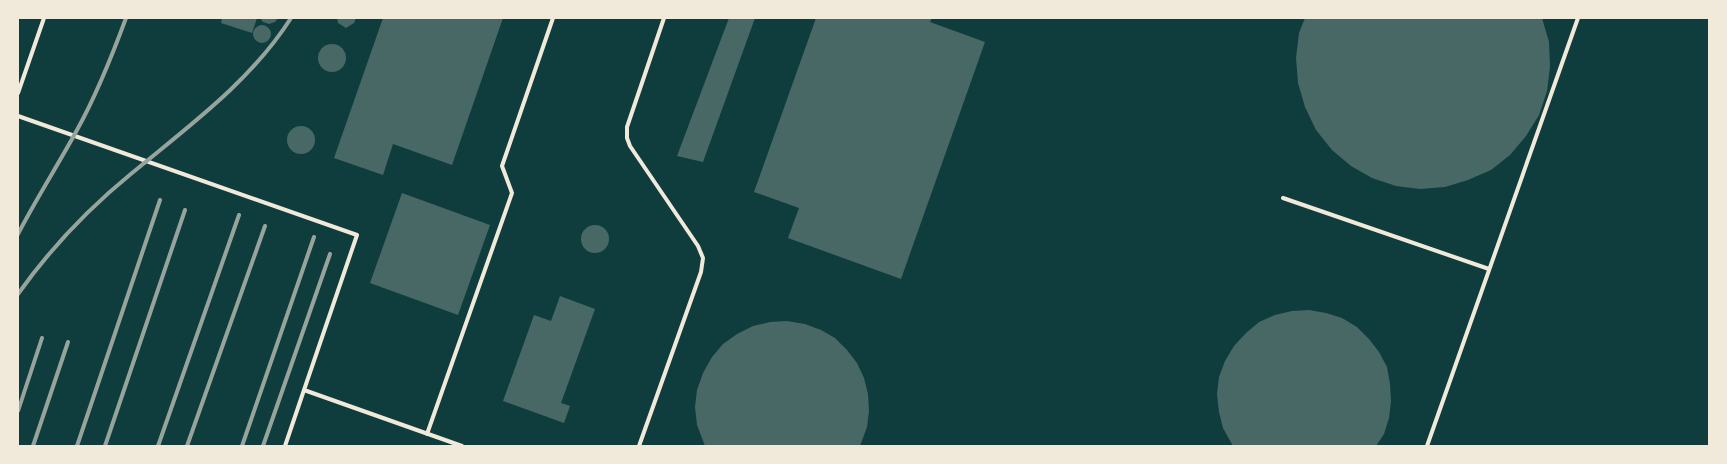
<svg xmlns="http://www.w3.org/2000/svg" width="1727" height="464" font-family="'Fira Sans',sans-serif">
<style>
.building{fill:#486865}
.lines{fill:none;stroke-linecap:round;stroke-linejoin:round}
.service{stroke:#f1e9da;stroke-width:4}
.rail{stroke:#97a49c;stroke-width:4}
</style>
<rect width="100%" height="100%" fill="#0f3d3e"/>
<path class="building" d="M222,18H257L252,33L221,23Z
M260,18H278L275,22L269,24L263,22Z
M337,18H356L354,23L346,28L338,23Z
M383,18H503L452,165L393,144L383,175L334,158Z
M729,18H755L703,162L677,156Z
M816,18H932L930,22L985,42L901,279L788,238L799,208L754,192Z
M1305,18H1542L1549,42L1550,67L1547,91L1539,115L1526,136L1510,155L1491,170L1468,180L1445,187L1420,189L1396,186L1372,178L1351,166L1332,150L1316,130L1305,107L1298,83L1296,58L1299,33Z
M253 34a9 9 0 1 1 18 0a9 9 0 1 1-18 0Z
M318 58a14 14 0 1 1 28 0a14 14 0 1 1-28 0Z
M287 140a14 14 0 1 1 28 0a14 14 0 1 1-28 0Z
M402,193L490,225L458,315L370,283Z
M581 239a14 14 0 1 1 28 0a14 14 0 1 1-28 0Z
M560,296L595,309L561,403L570,406L564,423L503,401L534,315L551,321Z
M1309,310L1326,313L1342,318L1357,327L1369,339L1379,352L1387,367L1390,384L1391,401L1389,418L1384,434L1376,446H1233L1223,428L1219,412L1217,394L1219,377L1225,361L1234,346L1246,333L1259,322L1275,315L1292,311Z
M787,321L805,324L821,330L835,338L847,350L857,363L864,378L868,394L869,411L867,427L860,446H705L697,425L695,407L697,390L703,373L712,357L723,344L737,334L753,326L770,322Z"/>
<g class="lines">
<path class="service" d="M18,93L44,18
M18,116L357,235L304,390L462,446
M1283,198L1489,269
M427,434L512,193L502,166L553,18
M285,446L304,390
M639,446L701,272L703,258L698,246L630,146L627,138V127L664,18
M1427,446L1578,18"/>
<path class="rail" d="M18,234C36,199 58,165 77,130C97,94 112,56 126,18
M18,294C50,249 89,208 132,173C189,126 251,81 291,18
M18,411L42,338
M33,446L68,342
M77,446L160,200
M105,446L185,210
M158,446L239,215
M187,446L265,226
M242,446L314,237
M263,446L330,254"/>
</g>
<rect width="1727" height="464" fill="none" stroke="#f1e9da" stroke-width="38"/>
</svg>
